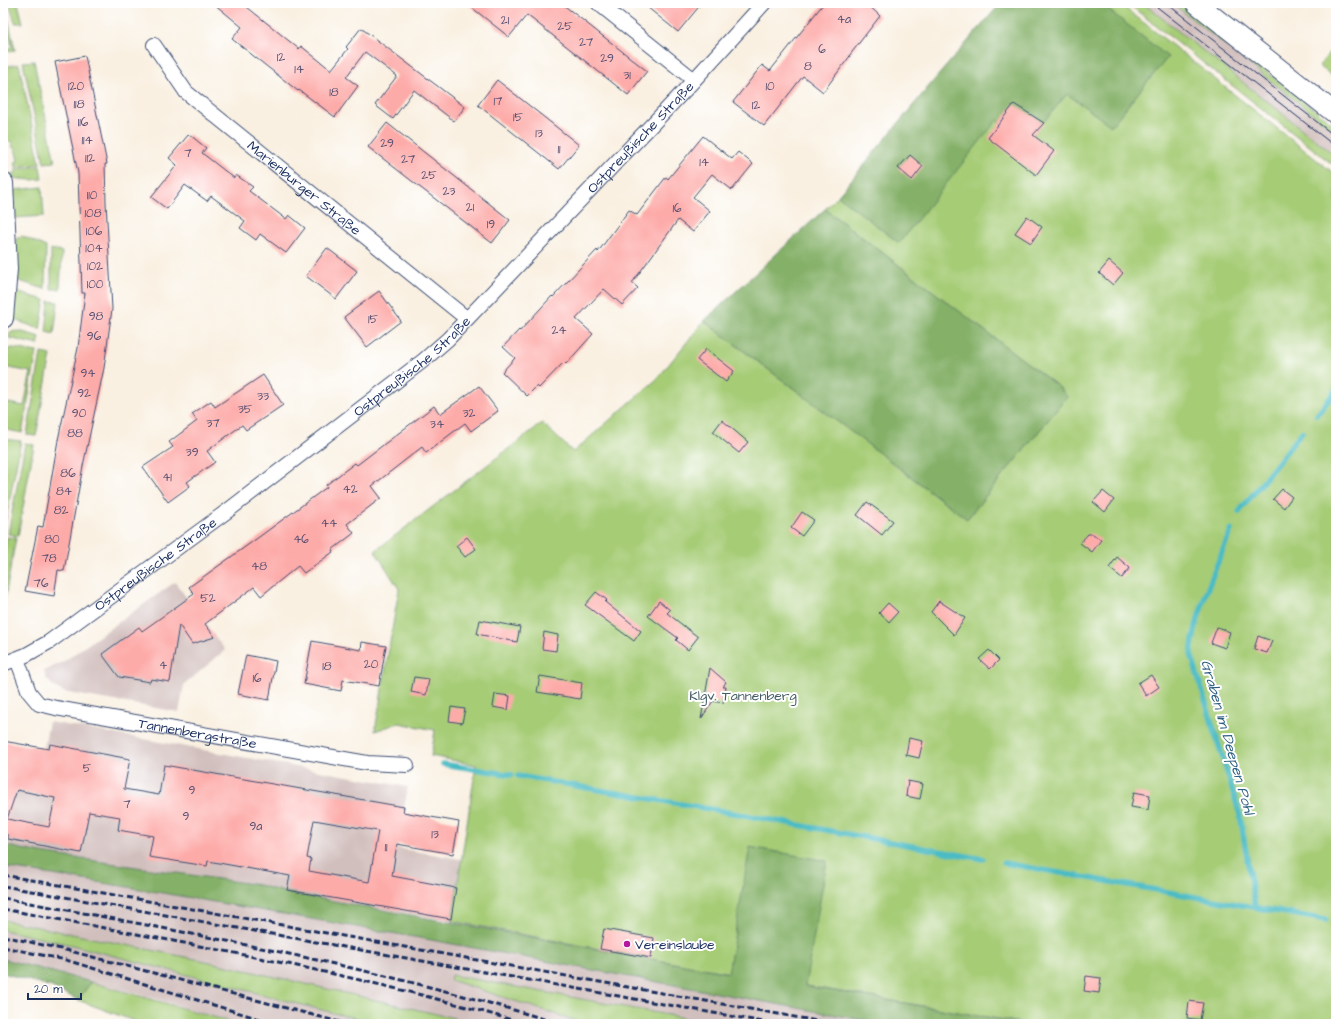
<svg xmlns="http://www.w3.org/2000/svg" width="1339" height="1027" font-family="'Architects Daughter',sans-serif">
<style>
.industrial{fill:#d1bfbd}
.green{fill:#a6cc76;stroke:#607e6a}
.forest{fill:#84b067;stroke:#507062}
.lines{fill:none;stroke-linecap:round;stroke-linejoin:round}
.stream{stroke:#4cbbc4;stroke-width:5.5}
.building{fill:#fdaba9;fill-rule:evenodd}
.minor-casing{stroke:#3c4c72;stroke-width:16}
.secondary-casing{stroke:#3c4c72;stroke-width:22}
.minor{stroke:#fff;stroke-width:14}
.secondary{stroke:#fff;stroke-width:20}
.tram{stroke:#1b2f5e;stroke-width:1}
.rail{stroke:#1b2f5e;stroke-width:3;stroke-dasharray:6 3;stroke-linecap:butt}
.poi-dot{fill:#b5179e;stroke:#fff;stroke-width:1.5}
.labels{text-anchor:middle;stroke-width:4;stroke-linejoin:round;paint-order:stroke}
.number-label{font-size:12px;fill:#544e71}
.street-label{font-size:14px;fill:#1b2f5e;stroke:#fff}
.park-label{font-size:14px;fill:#455e65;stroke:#fff}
.poi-label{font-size:14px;fill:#1b2f5e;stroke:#fff;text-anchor:start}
.water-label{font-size:15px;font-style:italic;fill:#2c6082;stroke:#fff}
</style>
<rect width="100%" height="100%" fill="#fff"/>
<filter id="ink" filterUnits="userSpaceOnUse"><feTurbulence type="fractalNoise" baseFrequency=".025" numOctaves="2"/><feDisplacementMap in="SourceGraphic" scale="8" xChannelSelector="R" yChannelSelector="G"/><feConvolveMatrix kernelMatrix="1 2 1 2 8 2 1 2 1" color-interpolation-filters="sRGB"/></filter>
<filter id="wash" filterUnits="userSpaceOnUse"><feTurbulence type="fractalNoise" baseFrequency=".012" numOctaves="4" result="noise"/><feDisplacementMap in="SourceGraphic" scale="16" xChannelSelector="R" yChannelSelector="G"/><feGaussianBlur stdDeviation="0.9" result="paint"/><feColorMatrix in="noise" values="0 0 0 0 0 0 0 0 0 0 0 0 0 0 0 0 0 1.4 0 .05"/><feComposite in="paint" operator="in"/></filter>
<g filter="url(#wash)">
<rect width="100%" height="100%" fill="#f9f0e1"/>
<path class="industrial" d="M1143,3H1172L1336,132V156Z
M175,582L225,650L184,685L179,712L63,692L53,686L46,678L44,671L63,662Z
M49,722L408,787L397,848L461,859L452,921L284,892L259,885L41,853L3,845V789L35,794Z
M3,867L134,888L431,940L884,1024H238L146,996L3,959Z"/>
<path class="green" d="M9,3H18L23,23H15Z
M1002,3H1119L1336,175V1024H1027L673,963L452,921L476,765L431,756L435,730L399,723L375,731L399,589L375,551L542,423L573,452L657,379L704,321L967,519L1067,397L1060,388L825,209L838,196Z
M1127,3H1143L1336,156V167Z
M1172,3H1179L1336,126V132Z
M6,9L15,50L3,52V50L12,47L5,19H3V10Z
M1336,45V79L1319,66Z
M34,61L55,162L44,163L23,62Z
M19,64L40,164L16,167L15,162L18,161L15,148H13L11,141L5,142L3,133V67Z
M40,166L42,179L31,180L11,178V174L16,173V169Z
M42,187L44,216L15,218L14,190Z
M22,236L46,247L45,289L16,280V239Z
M51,249L62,252L60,289H51Z
M16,292L45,300L40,329L12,319Z
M49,301L58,302L54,334L46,332Z
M19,331L40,337L38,345L9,338L10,332Z
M13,348L37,352L22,433L3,429V402L24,406L31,372L4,367L8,349Z
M41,353L51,355L36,436L27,435Z
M3,439L21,441L3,534V503L6,486L3,485Z
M25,443L34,445L18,536L8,534Z
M7,537L16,538L3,608V556Z
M3,920L210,962L480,1024H390L345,1016L72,945L3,930Z
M451,975L717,1024H586L450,980Z
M91,982L238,1024H142L78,1000Z"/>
<path class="forest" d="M1001,3H1100L1168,57L1111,126L1067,94L1022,148L997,120L899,243L838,196L935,79Z
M825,209L1060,388L1067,397L967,519L704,321Z
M3,845L41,853L259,885L284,892L728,973L750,847L827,861L805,986L1027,1024H884L431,940L134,888L3,867Z
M3,959L91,982L78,1000L52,987L3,973Z"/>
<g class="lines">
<path class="stream" d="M1317,415L1336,390
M1239,512L1302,432
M1231,530C1215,570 1196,611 1191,654L1240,815L1255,907
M443,764L512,775
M518,776L733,813L983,859
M1004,863L1326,920"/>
</g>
<g id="blocks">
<path class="building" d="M213,3H242L299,49L301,46L331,70L348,49L346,47L361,28L465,107L454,121L414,90L393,119L375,105L397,76L365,52L346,77L358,86L335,117L299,90L298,91L232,39L242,27Z
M466,3H561L647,71L628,95L527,15L509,37Z
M642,3H702L678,32Z
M824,3H866L880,16L849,56H850L823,92L803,76L764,126L733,102L762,65L770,71Z
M85,56L107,164H105L106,203L112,309L104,368L83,466L64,571L58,570L54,596L25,591L38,526L43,527L58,440L78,348L85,293H82L78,173L55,62Z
M497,80L579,145L559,169L478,105Z
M1014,104L1044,123L1033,135L1054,151L1036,175L988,138Z
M387,123L510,220L492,243L368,147Z
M189,134L206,148L202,153L234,178L236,175L253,187L249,191L286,219L289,215L305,228L286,253L260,234L256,240L240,228L245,221L211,196L207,201L185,185L167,209L151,197L177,165L169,158Z
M703,136L732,159L738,152L753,164L732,190L712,174L693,197L710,211L693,232L678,220L632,283L638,288L622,305L604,289L576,319L593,334L566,364L564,362L539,388L537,386L527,396L502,372L515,358L503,347L519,330L520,331L552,296L553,297L597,250L598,252L629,210L637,215L666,177L668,179Z
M910,155L923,166L912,180L898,168Z
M1027,216L1042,227L1031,243L1015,233Z
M327,248L357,271L336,299L306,276Z
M1109,261L1123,273L1113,285L1099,273Z
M379,291L401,321L367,347L344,317Z
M706,349L734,371L726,382L697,360Z
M263,375L283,405L246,430L242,425L207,451L215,462L187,482L190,486L168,502L143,467L173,447L169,442L197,421L192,414L211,401L215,407Z
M479,386L498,411L471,431L465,423L426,453L422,447L372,486L381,498L347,524L354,533L332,550L333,552L304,573L298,566L261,596L254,587L205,624L215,637L192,644L179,625L170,682L151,679L150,682L119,677L102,654L139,627L142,631L194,594L189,587L259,537L327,487L326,485L355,463L357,465L434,406L440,414Z
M722,420L748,442L739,453L713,432Z
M1282,489L1292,497L1284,508L1273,499Z
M1103,491L1114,500L1105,512L1093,502Z
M867,502L893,521L882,535L857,515Z
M802,512L814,520L802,536L791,528Z
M1088,534H1093L1101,540L1092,552L1080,543Z
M467,537L476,549L465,557L456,546Z
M1117,557L1130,568L1122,578L1109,568Z
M596,592L607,600L605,602L641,631L634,641L585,605Z
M659,601L670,610L667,613L698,637L688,650L676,640L678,638L648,616Z
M939,601L965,618L954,635L931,612Z
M888,603L898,612L889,622L879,613Z
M480,620L520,627L517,642L477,634Z
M1217,627L1230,632L1225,648L1211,643Z
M544,632L558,635L556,651L542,649Z
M1258,636L1272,641L1267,653L1254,649Z
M312,641L361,650L362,642L386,646L379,686L343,680L341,691L304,684Z
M989,650L999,660L990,669L979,659Z
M246,655L276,661L269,700L238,694Z
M710,668L726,682L723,687H726L723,703L713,701L701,719Z
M1151,675L1159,687L1146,696L1138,683Z
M540,676L582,683L580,699L537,692Z
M414,677L429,679L426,695L411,692Z
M495,694L510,696L508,710L493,707Z
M451,707L465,709L462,723L449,721Z
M909,738L923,741L919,758L906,755Z
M3,741L49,749L50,744L130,759L124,789L159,795L164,765L404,807L403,812L459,822L453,854L397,844L392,876L456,888L451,919L287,890L290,876L208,861L207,866L149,857L153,836L118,830L120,817L89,812L81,853L8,839V835L3,834ZM17,790L55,798L49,827L7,819ZM314,820L378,831L369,882L309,871L311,859L307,858Z
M908,781L923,784L920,799L906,796Z
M1134,792L1150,795L1148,810L1131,807Z
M604,929L654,938L651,958L600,949Z
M1086,976L1101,978L1099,993L1084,991Z
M1189,1001L1203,1003L1200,1020L1187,1018Z"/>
</g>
</g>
<g filter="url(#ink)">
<use href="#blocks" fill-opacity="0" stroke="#3c4c72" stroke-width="1"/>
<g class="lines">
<g class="minor-casing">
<g id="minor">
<path d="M598,3L694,80"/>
<path id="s1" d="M154,45L186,92L466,318"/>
<path id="s2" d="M17,659L29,692L39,704L56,708L367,763L407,765"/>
<path id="s3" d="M3,664L26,655L49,642L230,509L424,360L448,339L684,91L764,3"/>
</g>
</g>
<g class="secondary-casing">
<path id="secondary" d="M1196,3L1336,114
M3,183L7,269L3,318"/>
</g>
<use href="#minor" class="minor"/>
<use href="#secondary" class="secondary"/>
<path class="tram" d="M1152,3L1336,147
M1166,3L1336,137"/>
<path class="rail" d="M3,875L834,1024
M3,886L775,1024
M3,898C190,933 378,967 560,1024
M3,909C178,942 355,972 525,1024
M3,936L70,951L347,1024
M3,947L66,960L276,1024"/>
</g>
</g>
<circle class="poi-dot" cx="627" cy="944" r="4"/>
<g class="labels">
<g class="number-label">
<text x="844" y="23">4a</text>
<text x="505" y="24">21</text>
<text x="565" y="30">25</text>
<text x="586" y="46">27</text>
<text x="822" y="53">6</text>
<text x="281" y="61">12</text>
<text x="607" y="62">29</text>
<text x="808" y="70">8</text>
<text x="299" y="73">14</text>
<text x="627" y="79">31</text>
<text x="76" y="90">120</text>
<text x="770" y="90">10</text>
<text x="334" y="96">18</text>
<text x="498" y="105">17</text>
<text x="79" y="108">118</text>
<text x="756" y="109">12</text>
<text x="518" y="121">15</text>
<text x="83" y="126">116</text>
<text x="539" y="137">13</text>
<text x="87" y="144">114</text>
<text x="387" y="147">29</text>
<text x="559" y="153">11</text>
<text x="188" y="157">7</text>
<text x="90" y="162">112</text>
<text x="408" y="163">27</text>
<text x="704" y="166">14</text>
<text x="429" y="179">25</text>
<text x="449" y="195">23</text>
<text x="92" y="199">110</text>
<text x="470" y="211">21</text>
<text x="677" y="212">16</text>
<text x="93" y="217">108</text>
<text x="491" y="228">19</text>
<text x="94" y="235">106</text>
<text x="94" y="252">104</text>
<text x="95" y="270">102</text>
<text x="95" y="288">100</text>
<text x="96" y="320">98</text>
<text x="373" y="323">15</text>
<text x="559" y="334">24</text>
<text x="94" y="340">96</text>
<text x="88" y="377">94</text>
<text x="84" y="397">92</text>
<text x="263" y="400">33</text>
<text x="245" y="413">35</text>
<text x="79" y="417">90</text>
<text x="469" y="417">32</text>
<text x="213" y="427">37</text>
<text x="437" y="428">34</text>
<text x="75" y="437">88</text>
<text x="192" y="456">39</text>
<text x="68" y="477">86</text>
<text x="167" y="481">41</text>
<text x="350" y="493">42</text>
<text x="64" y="495">84</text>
<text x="61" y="514">82</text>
<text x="329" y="527">44</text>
<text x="52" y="543">80</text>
<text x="301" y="543">46</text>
<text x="49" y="562">78</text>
<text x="259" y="570">48</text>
<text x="41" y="587">76</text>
<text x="208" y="602">52</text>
<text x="371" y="668">20</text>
<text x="163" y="669">4</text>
<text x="327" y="670">18</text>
<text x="257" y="682">16</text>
<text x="87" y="772">5</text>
<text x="192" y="794">9</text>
<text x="127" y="808">7</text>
<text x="186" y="820">9</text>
<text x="256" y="830">9a</text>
<text x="435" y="838">13</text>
<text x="386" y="851">11</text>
</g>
<g class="street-label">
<text dy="5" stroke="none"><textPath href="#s3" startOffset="831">Ostpreußische Straße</textPath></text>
<text dy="5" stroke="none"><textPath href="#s1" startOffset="209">Marienburger Straße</textPath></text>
<text dy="5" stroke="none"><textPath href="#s3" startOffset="507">Ostpreußische Straße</textPath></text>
<text dy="5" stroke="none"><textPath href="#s3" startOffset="183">Ostpreußische Straße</textPath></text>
<text dy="5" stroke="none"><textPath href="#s2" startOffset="212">Tannenbergstraße</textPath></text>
</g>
<g class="park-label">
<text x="743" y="700">Klgv. Tannenberg</text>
</g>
<g class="poi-label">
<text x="635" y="949">Vereinslaube</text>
</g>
<g class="water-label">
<text transform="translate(1228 737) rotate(74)" y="5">Graben im Deepen Pohl</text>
</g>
</g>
<rect width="1339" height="1027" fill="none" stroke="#fff" stroke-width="16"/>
<path d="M28 993v6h53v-6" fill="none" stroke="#1b2f5e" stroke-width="2"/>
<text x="34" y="993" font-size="12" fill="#1b2f5e" stroke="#ffffff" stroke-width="3" paint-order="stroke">20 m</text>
</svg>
